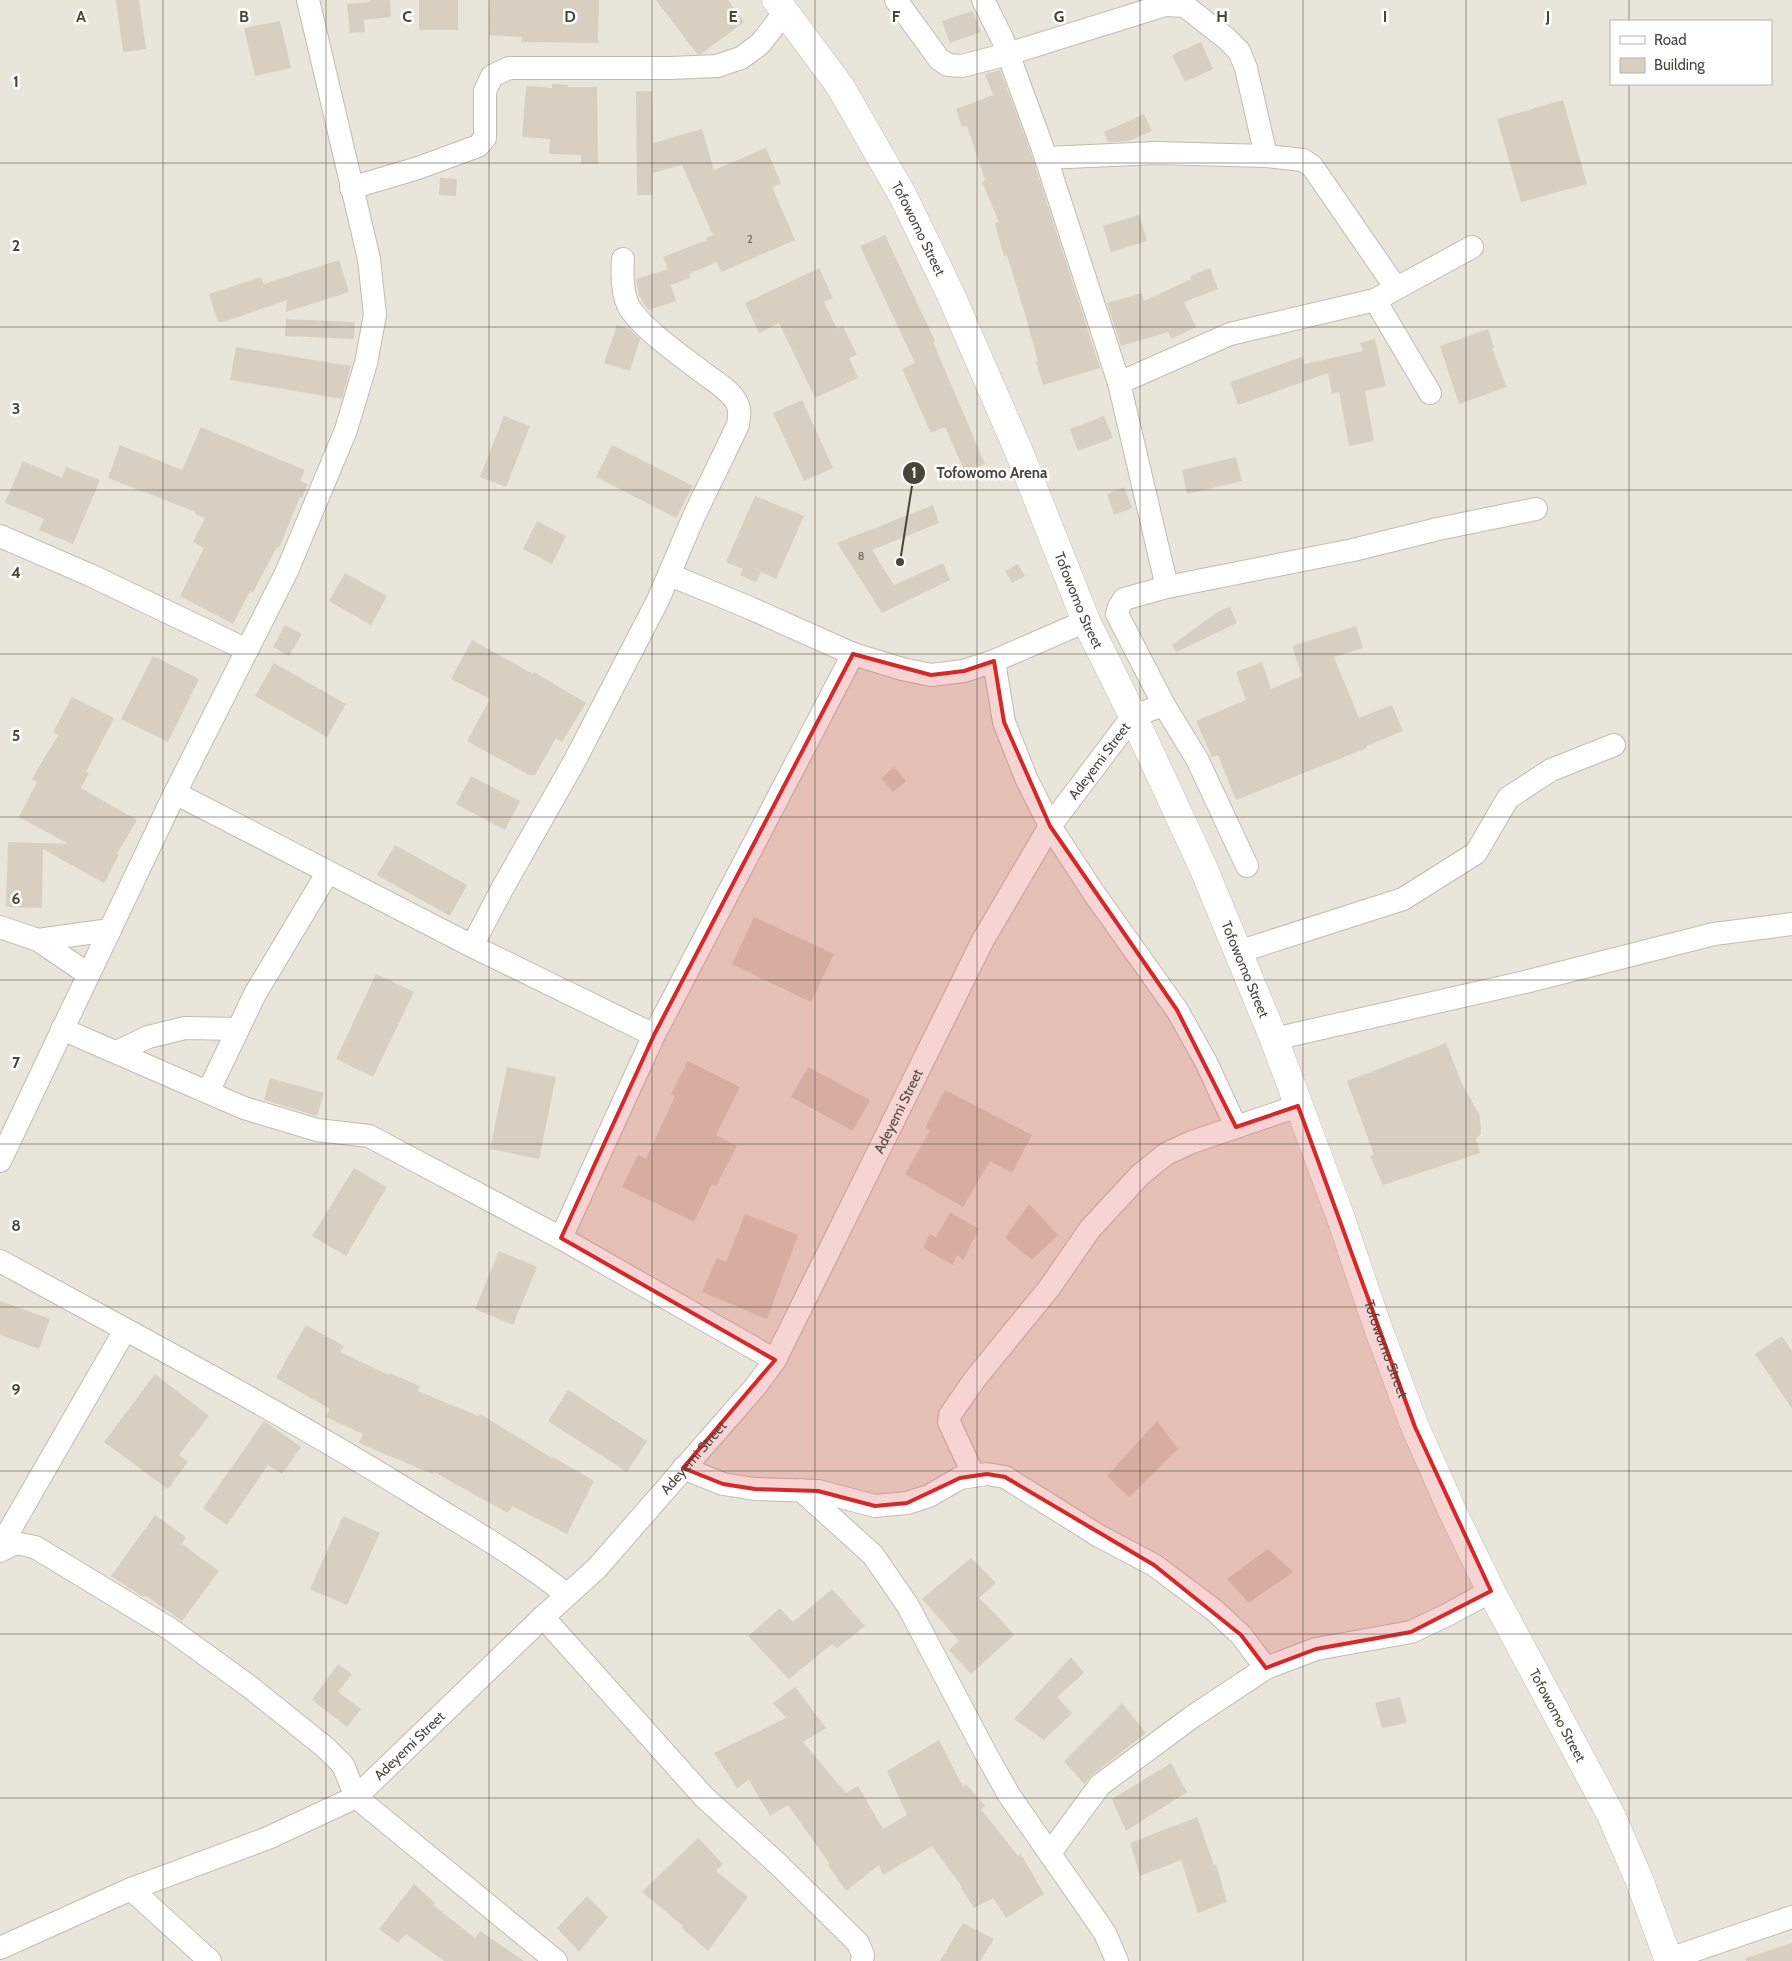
<svg xmlns="http://www.w3.org/2000/svg" width="1792" height="1961" font-family="Cabin,sans-serif">
<style>
.residential{fill:#eae5da;fill-rule:evenodd}
.building{fill:#d8cfc1}
.lines{fill:none;stroke-linecap:round;stroke-linejoin:round}
.minor-casing{stroke:#c2bbae;stroke-width:24}
.tertiary-casing{stroke:#c2bbae;stroke-width:29}
.minor{stroke:#fff;stroke-width:22}
.tertiary{stroke:#fff;stroke-width:28}
.marked{fill:#d62828;fill-opacity:0.2;stroke:#d62828;stroke-width:4;stroke-linejoin:round}
.grid{fill:none;stroke:#4b4439;stroke-width:1;stroke-opacity:0.55}
.labels{text-anchor:middle;stroke-width:5;stroke-linejoin:round;paint-order:stroke}
.number-label{font-size:11px;fill:#6e675b}
.street-label{font-size:14px;fill:#4b4439;stroke:#fff}
.grid-label{font-size:16px;text-anchor:middle;font-weight:bold;fill:#4b4439;stroke:#fff;stroke-width:5;stroke-linejoin:round;paint-order:stroke}
.leader{fill:none;stroke:#4b4439;stroke-width:2}
.callout-dot{fill:#4b4439;stroke:#fff;stroke-width:2}
.mark-label{font-size:15px;text-anchor:middle;font-weight:bold;fill:#fff}
.callout-label{font-size:15px;text-anchor:middle;font-weight:bold;fill:#4b4439;stroke:#fff;stroke-width:5;stroke-linejoin:round;paint-order:stroke}
</style>
<rect width="100%" height="100%" fill="#f6f3ec"/>
<path class="residential" d="M0,0H1792V1961H0ZM1611,21H1771V84H1611Z"/>
<path class="building" d="M116,0H139L146,49L123,52Z
M370,0H390L391,17L364,20L365,32L350,33L347,4L371,2Z
M419,0H458V30H419Z
M490,0H599L598,43L521,42L522,37L489,35Z
M656,0H728L744,22L701,54H697Z
M973,11L981,32L950,43L942,21Z
M280,21L291,68L255,76L244,28Z
M1201,42L1213,69L1185,82L1172,55Z
M1000,70L1031,153L1100,368L1043,385L1036,362L1038,361L1024,311L1007,255L1004,256L995,223L999,222L982,182L985,180L967,126L962,127L956,109L993,95L985,74Z
M552,84L568,85V87H597L598,164H581V155L549,154L550,139L522,137L526,86L552,88Z
M636,91H652L653,143L702,129L714,170L766,148L781,183L772,187L795,240L721,272L717,262L689,274L690,278L671,285L676,301L648,310L639,296L636,279L668,269L663,257L707,240L706,238L713,235L682,165L653,173V195H637Z
M1563,100L1587,184L1521,202L1497,119Z
M1144,114L1152,131L1129,141L1108,142L1104,132Z
M440,178L457,179L456,196L439,195Z
M1139,215L1147,241L1111,252L1103,226Z
M885,235L935,341L933,342L985,464L965,472L945,427L931,433L902,369L915,363L860,246Z
M339,260L349,292L286,312L287,300L224,322H218L209,294L261,277L264,284Z
M819,268L833,298L824,302L837,329L843,326L857,355L849,358L858,378L815,398L779,323L759,333L745,303Z
M1210,268L1218,289L1184,302L1196,327L1171,339L1168,332L1121,346L1107,303L1142,293L1144,301L1191,279L1190,276Z
M286,319L355,322L354,339L285,336Z
M617,325L630,329L640,339L630,371L604,363Z
M1488,329L1494,348L1492,349L1507,387L1459,404L1440,346Z
M1375,339L1386,386L1365,391L1374,441L1349,446L1339,392L1332,394L1328,373L1238,405L1230,382L1302,357L1305,364L1363,351L1360,343Z
M236,347L351,366L342,399L230,380Z
M802,400L833,468L804,481L773,413Z
M504,416L530,426L506,487L480,477Z
M1104,416L1113,438L1078,451L1070,429Z
M201,427L305,470L300,481L308,484L302,498L300,497L279,548L277,547L253,592L250,591L233,624L180,596L204,548L193,542L205,518L195,514L196,512L108,478L120,445L182,470Z
M612,445L693,486L676,518L596,477Z
M1236,457L1242,481L1187,494L1182,470Z
M23,461L62,478L66,467L100,480L73,544L39,530L44,519L5,503Z
M1124,487L1132,508L1114,515L1107,494Z
M755,496L804,516L776,579L761,572L756,582L740,575L743,569L726,562Z
M933,505L939,523L872,550L894,585L943,563L950,580L882,613L837,543Z
M537,521L566,536L552,564L523,549Z
M1018,564L1025,576L1012,583L1005,571Z
M345,573L387,596L371,625L329,601Z
M1230,607L1237,623L1176,652L1172,645L1219,611Z
M285,625L302,634L289,656L273,647Z
M1356,626L1363,648L1334,657L1359,718L1392,705L1403,731L1366,746L1367,748L1236,800L1218,755L1212,757L1196,721L1246,700L1236,672L1262,662L1271,689L1302,676L1292,646Z
M472,640L533,674L534,672L586,703L562,742L556,738L535,775H529L467,741L490,699L451,679Z
M153,656L199,679L168,742L121,719Z
M274,663L346,704L327,737L255,696Z
M72,697L114,718L86,772L89,773L81,788L137,820L117,854L119,855L104,883L43,849L42,908L6,907L8,842L69,844L19,817L37,782L32,779L58,735L53,732Z
M894,767L906,781L893,792L881,778Z
M471,776L520,801L505,830L456,804Z
M395,845L467,885L450,916L377,875Z
M754,917L834,954L811,1002L732,964Z
M376,974L414,992L373,1077L336,1059Z
M1446,1043L1462,1084L1480,1116L1481,1134L1476,1139L1480,1153L1383,1185L1370,1156L1374,1155L1347,1081Z
M688,1061L740,1087L716,1135L737,1146L716,1186L712,1184L694,1222L622,1187L638,1155L646,1159L675,1096L671,1094Z
M507,1067L556,1077L539,1159L490,1149Z
M808,1067L870,1100L853,1131L791,1097Z
M270,1078L324,1093L317,1116L264,1100Z
M945,1090L1032,1135L1012,1173L990,1161L963,1207L905,1174L930,1130L925,1128Z
M354,1168L387,1187L346,1256L312,1236Z
M1029,1204L1058,1235L1032,1260L1005,1238Z
M950,1212L979,1229L963,1260L957,1255L953,1265L923,1248L930,1234L936,1237Z
M745,1214L798,1235L767,1319L702,1292L717,1258L726,1262Z
M499,1251L537,1267L513,1325L475,1309Z
M0,1301L50,1319L39,1349L0,1335Z
M306,1325L344,1346L340,1352L389,1375L390,1373L420,1386L418,1391L478,1416L480,1414L552,1458L553,1457L594,1481L567,1534L512,1506L508,1513L434,1472L432,1474L359,1443L363,1434L326,1417L330,1409L276,1378Z
M1782,1336L1792,1351V1409L1755,1354Z
M155,1374L209,1416L179,1455L188,1462L168,1489L104,1442Z
M568,1390L647,1441L627,1472L548,1421Z
M264,1421L301,1447L282,1474L268,1465L227,1525L203,1508Z
M1157,1421L1178,1449L1129,1497L1107,1476Z
M155,1515L186,1537L182,1544L219,1571L182,1621L145,1595L143,1597L111,1576Z
M343,1516L380,1533L347,1605L310,1589Z
M1268,1549L1293,1572L1249,1603L1227,1579Z
M971,1558L996,1583L979,1598L1001,1620L1014,1635L971,1674L949,1650L959,1641L922,1599Z
M832,1589L865,1626L837,1648L832,1644L789,1679L748,1636L780,1608L793,1622Z
M1071,1657L1084,1673L1057,1697L1072,1713L1044,1740L1014,1719Z
M338,1664L352,1674L338,1692L361,1709L347,1727L312,1700Z
M795,1687L826,1728L803,1742L846,1793L858,1786L883,1829L907,1815L887,1771L939,1740L963,1787L966,1784L985,1806L981,1809L1018,1856L1021,1854L1044,1894L1006,1918L993,1898L974,1908L961,1888L962,1887L932,1846L883,1875L879,1865L846,1891L828,1865L830,1864L788,1805L770,1816L749,1780L737,1788L714,1753L786,1718L773,1703Z
M1400,1697L1407,1723L1382,1728L1375,1703Z
M1122,1703L1146,1733L1092,1775L1084,1784L1064,1761Z
M1171,1763L1187,1792L1126,1831L1112,1799Z
M1197,1817L1214,1865L1216,1864L1227,1902L1198,1913L1181,1860L1140,1876L1130,1843Z
M698,1838L723,1864L716,1871L748,1897L708,1951L682,1928L683,1926L642,1892Z
M414,1884L435,1903L433,1905L475,1938L480,1931L524,1961H444L406,1934L398,1943L379,1929Z
M587,1896L608,1917L579,1952L557,1928Z
M963,1923L994,1939L980,1961H940Z
M1792,1943V1961H1746V1958Z"/>
<g class="lines">
<g class="minor-casing">
<g id="minor">
<path d="M896,0L939,59L948,65L962,66L1008,54L1165,5L1185,6L1227,39L1239,51L1246,68L1266,156"/>
<path d="M983,0L1003,40L1043,149L1119,383L1167,587"/>
<path d="M1046,158L1156,153L1266,156L1303,160L1312,166L1396,288"/>
<path d="M351,188L418,168L478,146L485,138V91L492,76L509,68H671L717,66L741,58L760,44L785,12"/>
<path d="M1375,300L1430,393"/>
<path d="M1119,383L1230,334L1375,300L1472,247"/>
<path d="M0,536L90,575L247,650"/>
<path d="M670,575L750,608L853,654L902,669L931,675L964,671L994,661L1086,621"/>
<path d="M994,661L1004,722L1026,778L1050,826L1093,892L1177,1010L1206,1062L1236,1127"/>
<path d="M175,793L472,946L654,1035"/>
<path d="M1247,866L1197,759L1164,705L1117,614L1119,607L1124,599L1167,587L1353,550L1438,529L1536,509"/>
<path d="M0,927L38,940L88,974"/>
<path d="M38,940L110,930"/>
<path d="M472,946L502,889L574,762L658,600L694,516L738,425C739,417 741,411 737,403C731,392 719,384 709,377C688,361 639,327 628,305C622,292 622,273 623,259"/>
<path d="M1238,952L1403,899L1476,853L1508,798L1551,770L1614,745"/>
<path d="M62,1029L244,1108L317,1130L369,1136L561,1238L775,1360"/>
<path d="M1274,1039L1529,981L1714,934L1792,924"/>
<path d="M117,1052L148,1037L185,1028L237,1029"/>
<path d="M208,1092L255,994L328,872"/>
<path d="M0,1161L175,793L287,571L346,430L366,363L375,315L369,259L308,0"/>
<path d="M561,1238L654,1035L853,654"/>
<path d="M0,1261C138,1337 278,1410 412,1493C464,1526 519,1556 567,1595"/>
<path d="M683,1468L723,1484L755,1489L818,1491L875,1506L907,1503L929,1496L960,1478L987,1474L1005,1477L1099,1536L1154,1565L1214,1610L1241,1635L1266,1668"/>
<path d="M974,1476L949,1422L950,1415L975,1379L1050,1287L1090,1229L1140,1175L1166,1154L1192,1142L1298,1106"/>
<path d="M801,1490L873,1555L908,1606L986,1754L1009,1795L1105,1933L1117,1961"/>
<path d="M0,1547L125,1330"/>
<path d="M0,1551L15,1543L35,1547L170,1629L250,1687L326,1748L343,1765L356,1797L556,1961"/>
<path d="M543,1617L704,1797L779,1865L858,1943L863,1955L862,1961"/>
<path d="M1050,1853L1100,1785L1192,1717L1266,1668L1316,1649L1411,1632L1447,1615L1491,1591"/>
<path d="M131,1889L210,1961"/>
<path id="s1" d="M0,1948L131,1889L268,1838L356,1797L543,1617L597,1568L756,1386L775,1360L983,940L1050,826L1133,716L1164,705"/>
<path d="M1669,1959L1792,1917"/>
</g>
</g>
<g class="tertiary-casing">
<g id="tertiary">
<path id="s2" d="M776,0L840,86L903,196L950,293L1017,447L1086,621L1133,716L1203,867L1274,1039L1339,1213L1378,1328L1415,1427L1454,1515L1491,1591L1611,1815L1640,1882L1669,1961"/>
</g>
</g>
<use href="#minor" class="minor"/>
<use href="#tertiary" class="tertiary"/>
</g>
<path class="marked" d="M853,654L931,675L964,671L994,661L1004,722L1050,826L1177,1010L1236,1127L1298,1106L1415,1427L1491,1591L1411,1632L1316,1649L1266,1668L1241,1635L1154,1565L1005,1477L987,1474L960,1478L907,1503L875,1506L818,1491L755,1489L723,1484L683,1468L775,1360L561,1238L654,1035Z"/>
<path class="grid" d="M163,0V1961M326,0V1961M489,0V1961M652,0V1961M815,0V1961M977,0V1961M1140,0V1961M1303,0V1961M1466,0V1961M1629,0V21M1629,84V1961M0,163H1792M0,327H1792M0,490H1792M0,654H1792M0,817H1792M0,980H1792M0,1144H1792M0,1307H1792M0,1471H1792M0,1634H1792M0,1798H1792"/>
<g class="labels">
<g class="number-label">
<text x="750" y="243">2</text>
<text x="861" y="560">8</text>
</g>
<g class="street-label">
<text dy="5" stroke="none"><textPath href="#s2" startOffset="270">Tofowomo Street</textPath></text>
<text dy="5" stroke="none"><textPath href="#s2" startOffset="675">Tofowomo Street</textPath></text>
<text dy="5" stroke="none"><textPath href="#s1" startOffset="1676">Adeyemi Street</textPath></text>
<text dy="5" stroke="none"><textPath href="#s2" startOffset="1080">Tofowomo Street</textPath></text>
<text dy="5" stroke="none"><textPath href="#s1" startOffset="1271">Adeyemi Street</textPath></text>
<text dy="5" stroke="none"><textPath href="#s2" startOffset="1485">Tofowomo Street</textPath></text>
<text dy="5" stroke="none"><textPath href="#s1" startOffset="866">Adeyemi Street</textPath></text>
<text dy="5" stroke="none"><textPath href="#s2" startOffset="1890">Tofowomo Street</textPath></text>
<text dy="5" stroke="none"><textPath href="#s1" startOffset="461">Adeyemi Street</textPath></text>
</g>
</g>
<g class="grid-label">
<text x="81" y="22">A</text>
<text x="244" y="22">B</text>
<text x="407" y="22">C</text>
<text x="570" y="22">D</text>
<text x="733" y="22">E</text>
<text x="896" y="22">F</text>
<text x="1059" y="22">G</text>
<text x="1222" y="22">H</text>
<text x="1385" y="22">I</text>
<text x="1548" y="22">J</text>
<text x="16" y="87">1</text>
<text x="16" y="251">2</text>
<text x="16" y="414">3</text>
<text x="16" y="578">4</text>
<text x="16" y="741">5</text>
<text x="16" y="904">6</text>
<text x="16" y="1068">7</text>
<text x="16" y="1231">8</text>
<text x="16" y="1395">9</text>
</g>
<path class="leader" d="M900 562L914 473"/>
<g class="callout-dot">
<circle cx="900" cy="562" r="5"/>
<circle cx="914" cy="473" r="12"/>
</g>
<g class="mark-label">
<text x="914" y="478">1</text>
</g>
<g class="callout-label">
<text x="992" y="478">Tofowomo Arena</text>
</g>
<rect x="1610" y="20" width="162" height="65" fill="#ffffff" stroke="#b7b4b0"/>
<rect x="1620" y="36" width="25" height="8" fill="#ffffff" stroke="#b7b4b0"/>
<text x="1654" y="45" font-size="15" fill="#4b4439">Road</text>
<rect x="1620" y="58" width="25" height="15" fill="#d8cfc1" stroke="#b7b4b0"/>
<text x="1654" y="70" font-size="15" fill="#4b4439">Building</text>
</svg>
